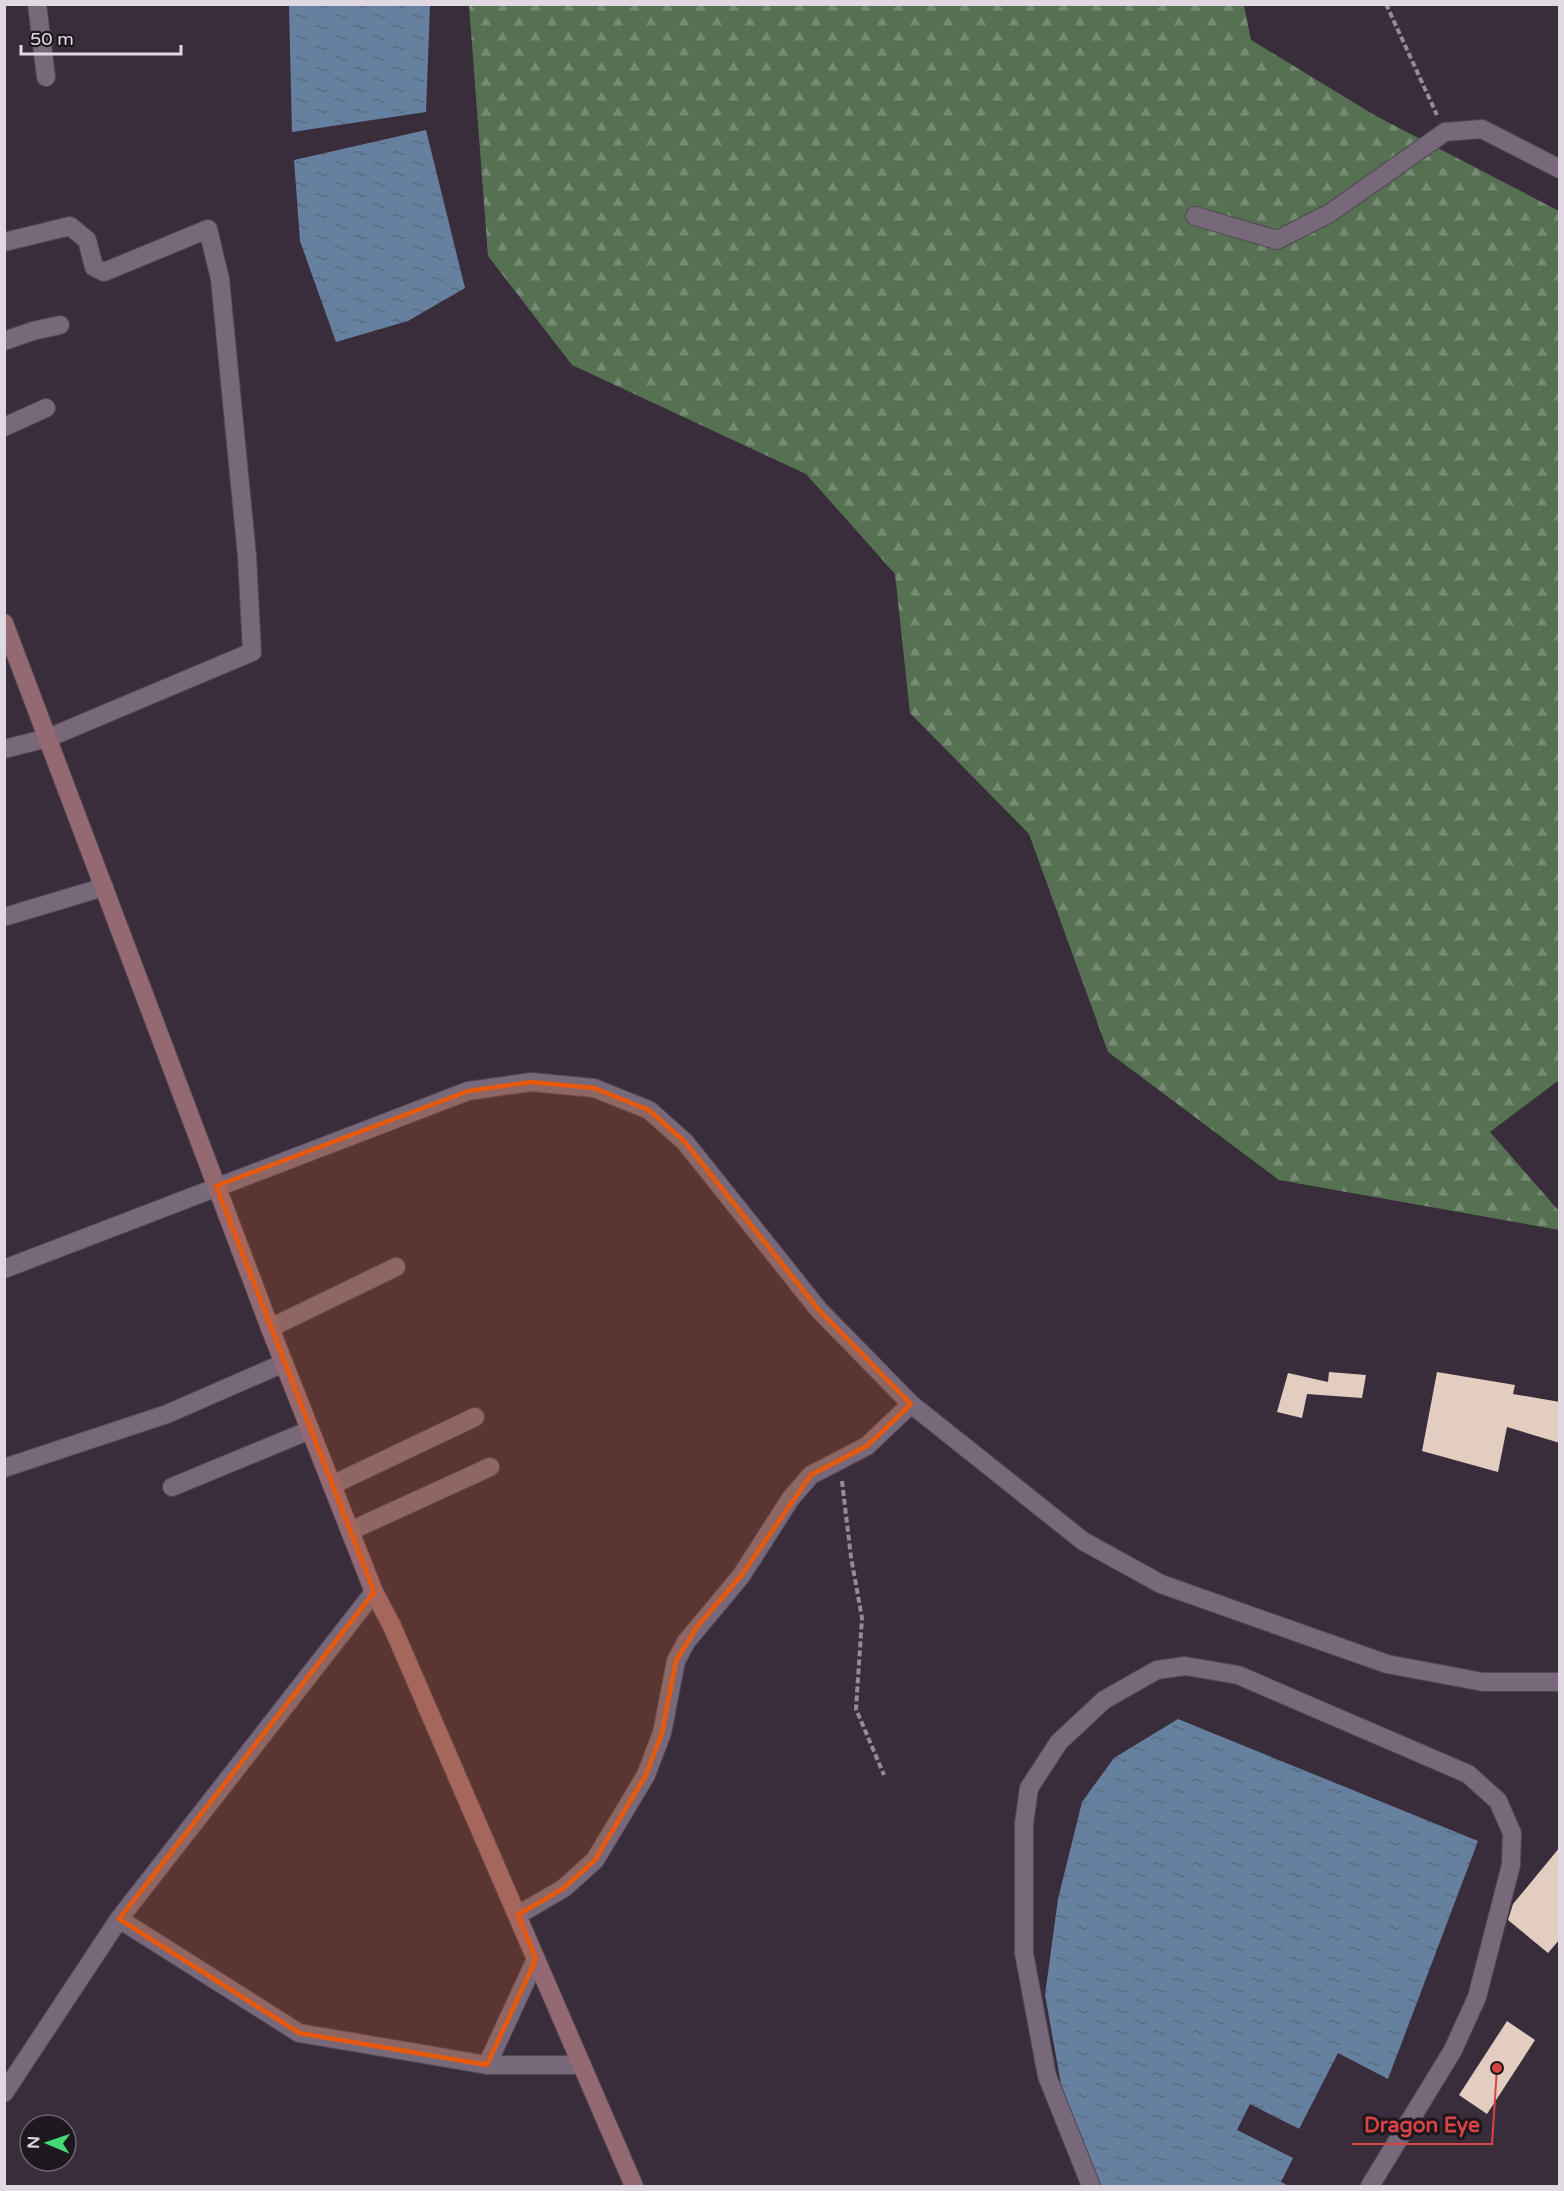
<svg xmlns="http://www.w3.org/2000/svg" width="1564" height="2191" font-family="'Varela Round',sans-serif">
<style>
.forest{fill:url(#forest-firs)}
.water{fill:url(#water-ripples)}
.building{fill:#e3ccc0}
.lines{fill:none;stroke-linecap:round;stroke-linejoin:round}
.street-casing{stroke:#524854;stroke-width:20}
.secondary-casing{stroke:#524854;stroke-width:20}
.path{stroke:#958b96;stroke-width:4;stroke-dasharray:6 3;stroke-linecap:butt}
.street{stroke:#78697a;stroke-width:18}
.secondary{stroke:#956971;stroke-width:18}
.marked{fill:#e8590c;fill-opacity:0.2;stroke:#e8590c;stroke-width:4.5;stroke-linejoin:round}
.leader{fill:none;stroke:#d84344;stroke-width:2}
.callout-dot{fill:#d84344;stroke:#1d171e;stroke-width:2}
.callout-label{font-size:21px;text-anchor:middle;font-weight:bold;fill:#d84344;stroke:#1d171e;stroke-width:6;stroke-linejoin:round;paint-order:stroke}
</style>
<defs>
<pattern id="forest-firs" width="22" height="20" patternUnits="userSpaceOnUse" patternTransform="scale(1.5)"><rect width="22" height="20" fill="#567152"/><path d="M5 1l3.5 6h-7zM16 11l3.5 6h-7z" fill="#768b73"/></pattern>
<pattern id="water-ripples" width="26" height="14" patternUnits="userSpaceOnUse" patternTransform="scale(1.5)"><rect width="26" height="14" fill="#6681a0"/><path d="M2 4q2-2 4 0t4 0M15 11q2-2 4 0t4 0" fill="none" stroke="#5a6b80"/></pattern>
</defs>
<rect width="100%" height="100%" fill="#392c3b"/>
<path class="forest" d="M469,5H1244L1251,40L1376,116L1559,211V1080L1490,1132L1559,1211V1230L1279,1180L1108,1052L1029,834L910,713L895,574L806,474L572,365L488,256Z"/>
<path class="water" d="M289,5H430L426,112L292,132Z
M426,130L465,288L408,321L336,342L300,241L294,160Z
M1178,1719L1478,1841L1388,2079L1338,2053L1299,2129L1250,2104L1237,2130L1293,2158L1281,2182L1289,2186H1100L1065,2106L1045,1995L1058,1899L1082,1802L1114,1758Z"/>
<path class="building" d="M1329,1372L1366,1375L1362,1398L1307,1394L1302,1418L1277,1412L1288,1373L1328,1382Z
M1437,1372L1515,1385L1513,1394L1560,1402V1443L1507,1427L1498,1472L1422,1451Z
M1560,1847V1939L1548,1953L1508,1920L1513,1904Z
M1507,2021L1535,2040L1487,2114L1459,2095Z"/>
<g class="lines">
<g class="street-casing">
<path id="street" d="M37,4L46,77
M1195,216L1277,240L1330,213L1445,132L1482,129L1560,169
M4,242L70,226L87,240L94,267L104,272L208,229L220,279L247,556L252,652L48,738L4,749
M4,341L33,331L60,325
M4,427L46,408
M4,917L104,887
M4,1269L468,1091L531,1082L594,1088L649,1110L685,1142L819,1310L911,1404L1083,1541L1161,1584L1387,1664L1483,1682H1560
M270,1328L396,1267
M4,1468L167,1414L284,1363
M332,1485L475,1417
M172,1487L310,1430
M350,1531L490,1467
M518,1915L564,1888L595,1860L646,1775L662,1733L676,1661L686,1642L741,1576L791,1498L811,1475L867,1446L911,1404
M119,1919L299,2033L487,2065H582
M487,2065L536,1959
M4,2093L119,1919L374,1592
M1091,2186L1047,2076L1024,1953V1824L1029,1788L1059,1742L1104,1700L1157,1670L1185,1666L1238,1675L1468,1774L1498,1801L1512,1833L1511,1865L1477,1997L1453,2050L1370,2186"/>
</g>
<g class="secondary-casing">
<path id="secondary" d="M4,623L270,1328L374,1592L392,1626L634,2186"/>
</g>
<path class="path" d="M1386,4L1437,115
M842,1481L851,1557L862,1618L856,1709L884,1775"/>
<use href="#street" class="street"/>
<use href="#secondary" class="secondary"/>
</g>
<path class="marked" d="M531,1082L594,1088L649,1110L685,1142L819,1310L911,1404L867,1446L811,1475L741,1576L697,1627L676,1661L662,1733L646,1775L595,1860L564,1888L518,1915L536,1959L487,2065L299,2033L119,1919L374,1592L216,1186L468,1091Z"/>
<path class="leader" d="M1497 2068L1492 2144H1352"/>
<circle class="callout-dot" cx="1497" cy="2068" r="6"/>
<g class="callout-label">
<text x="1422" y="2132">Dragon Eye</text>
</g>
<rect width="1564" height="2191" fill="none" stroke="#e1d9e2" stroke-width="12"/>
<g transform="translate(48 2143) rotate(272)"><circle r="28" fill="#1d171e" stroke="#6b656c" stroke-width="1.5"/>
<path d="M0-4.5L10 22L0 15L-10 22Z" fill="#46d779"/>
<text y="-9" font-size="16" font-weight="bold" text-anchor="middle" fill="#e1d9e2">N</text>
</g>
<path d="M21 45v9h160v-9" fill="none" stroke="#e1d9e2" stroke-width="3"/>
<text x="30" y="45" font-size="18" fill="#e1d9e2" stroke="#1d171e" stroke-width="4.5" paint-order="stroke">50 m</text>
</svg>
